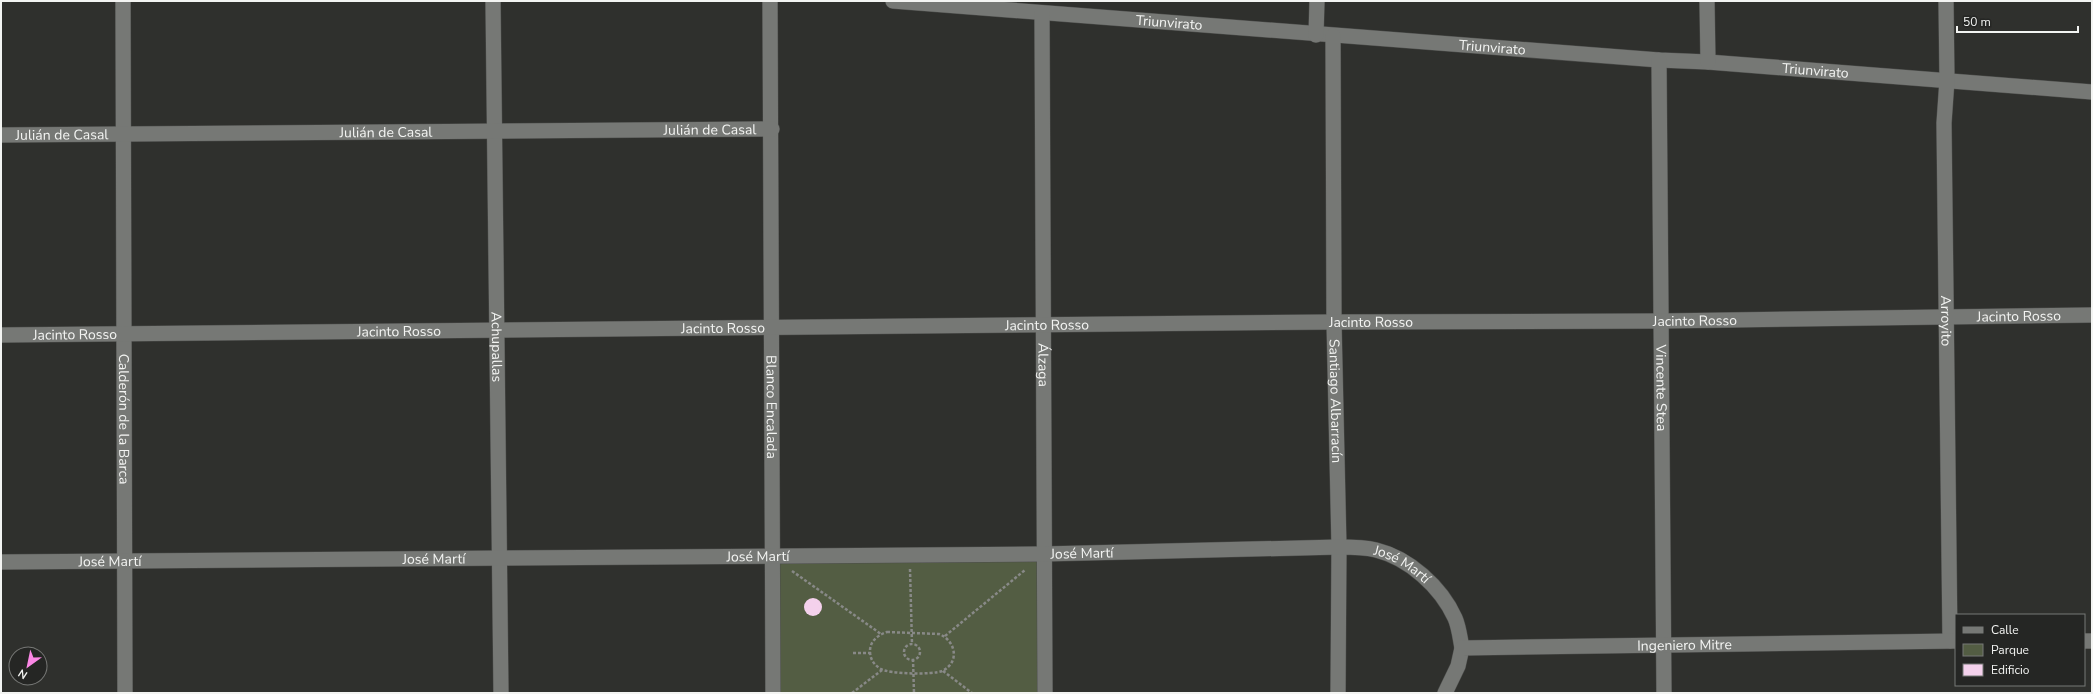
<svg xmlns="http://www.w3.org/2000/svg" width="2093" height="694" font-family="'Nunito Sans',sans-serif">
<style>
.green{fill:#535d43}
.building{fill:#f4d1ec}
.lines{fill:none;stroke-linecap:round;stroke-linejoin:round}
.minor-casing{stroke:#4c4d4b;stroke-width:16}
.path{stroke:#888987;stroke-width:2.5;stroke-dasharray:3 2;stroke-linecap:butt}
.minor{stroke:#767875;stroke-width:15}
.labels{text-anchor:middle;stroke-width:4;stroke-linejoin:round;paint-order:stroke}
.street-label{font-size:14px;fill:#f3f4f2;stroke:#252624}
</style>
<rect width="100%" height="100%" fill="#2f302d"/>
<path class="green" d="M1043,554L1045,693H773L771,557Z"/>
<path class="building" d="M804 607a9 9 0 1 1 18 0a9 9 0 1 1-18 0Z"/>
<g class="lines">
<g class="minor-casing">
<g id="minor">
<path id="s1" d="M123,1L125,693"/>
<path id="s2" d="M493,1L501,693"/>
<path id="s3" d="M770,1L773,693"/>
<path id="s4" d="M893,1L1659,60L1708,62L2092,92"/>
<path d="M1707,1L1708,62"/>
<path id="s5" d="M1946,1L1947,80L1944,123L1950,641"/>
<path id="s6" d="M1042,13L1045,693"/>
<path d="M1316,35L1317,1"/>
<path id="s7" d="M1333,36L1334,322L1339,547L1338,693"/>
<path id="s8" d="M1659,60L1664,693"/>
<path id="s9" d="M1,135L772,129"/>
<path id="s10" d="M1,335L1334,322L1661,321L2092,315"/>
<path id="s11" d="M1,562L1043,554L1339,547C1351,547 1364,547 1376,550C1409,558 1441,587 1455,618C1459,627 1460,638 1462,648"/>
<path d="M2084,641H2092"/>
<path id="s12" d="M1445,693L1458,666L1462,648L1956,641"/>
</g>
</g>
<path class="path" d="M910,569L912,644
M792,571L881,634
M887,632L939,634C955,640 961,662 942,671C933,675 889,674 881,669C874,665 870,659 870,651C870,641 878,635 887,632Z
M945,636L1025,570
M904 652a8 8 0 1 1 16 0a8 8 0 1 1-16 0Z
M853,653H871
M913,659L914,693
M943,671L972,693
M852,693L882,670"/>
<use href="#minor" class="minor"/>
</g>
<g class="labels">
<g class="street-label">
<text dy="5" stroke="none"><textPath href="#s4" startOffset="277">Triunvirato</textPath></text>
<text dy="5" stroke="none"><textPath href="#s4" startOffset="601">Triunvirato</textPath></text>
<text dy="5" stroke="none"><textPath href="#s4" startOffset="925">Triunvirato</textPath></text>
<text dy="5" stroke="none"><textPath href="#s9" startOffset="709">Julián de Casal</textPath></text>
<text dy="5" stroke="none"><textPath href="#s9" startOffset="385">Julián de Casal</textPath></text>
<text dy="5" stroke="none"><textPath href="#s9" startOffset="61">Julián de Casal</textPath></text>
<text dy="5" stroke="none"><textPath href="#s10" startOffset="2018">Jacinto Rosso</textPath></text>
<text dy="5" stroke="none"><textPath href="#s10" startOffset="1694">Jacinto Rosso</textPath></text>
<text dy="5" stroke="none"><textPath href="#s5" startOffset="320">Arroyito</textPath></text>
<text dy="5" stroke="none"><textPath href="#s10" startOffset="1370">Jacinto Rosso</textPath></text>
<text dy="5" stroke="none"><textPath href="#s10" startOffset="1046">Jacinto Rosso</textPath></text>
<text dy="5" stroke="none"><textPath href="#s10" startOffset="722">Jacinto Rosso</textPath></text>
<text dy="5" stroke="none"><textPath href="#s10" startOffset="398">Jacinto Rosso</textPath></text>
<text dy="5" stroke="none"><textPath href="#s10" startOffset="74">Jacinto Rosso</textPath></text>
<text dy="5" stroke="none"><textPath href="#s2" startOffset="346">Achupallas</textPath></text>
<text dy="5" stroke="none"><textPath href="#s6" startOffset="352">Álzaga</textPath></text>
<text dy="5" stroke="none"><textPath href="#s8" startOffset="328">Vincente Stea</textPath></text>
<text dy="5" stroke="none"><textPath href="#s7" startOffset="365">Santiago Albarracín</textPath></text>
<text dy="5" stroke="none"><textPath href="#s3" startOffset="406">Blanco Encalada</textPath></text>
<text dy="5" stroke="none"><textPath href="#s1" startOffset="418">Calderón de la Barca</textPath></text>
<text dy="5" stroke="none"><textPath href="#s11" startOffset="1081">José Martí</textPath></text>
<text dy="5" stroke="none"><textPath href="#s11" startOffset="757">José Martí</textPath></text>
<text dy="5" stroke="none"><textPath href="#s11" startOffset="433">José Martí</textPath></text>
<text dy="5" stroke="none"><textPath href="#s11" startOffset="109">José Martí</textPath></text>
<text dy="5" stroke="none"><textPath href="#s11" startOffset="1405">José Martí</textPath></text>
<text dy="5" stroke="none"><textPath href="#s12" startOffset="271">Ingeniero Mitre</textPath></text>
</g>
</g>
<rect width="2093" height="694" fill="none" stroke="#f3f4f2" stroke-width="4"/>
<rect x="1955" y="614" width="130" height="72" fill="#252624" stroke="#777876"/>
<rect x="1963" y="627" width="20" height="6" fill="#767875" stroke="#777876"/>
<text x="1991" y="634" font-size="12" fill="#f3f4f2">Calle</text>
<rect x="1963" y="644" width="20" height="12" fill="#535d43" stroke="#777876"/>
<text x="1991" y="654" font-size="12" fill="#f3f4f2">Parque</text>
<rect x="1963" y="664" width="20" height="12" fill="#f4d1ec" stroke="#777876"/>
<text x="1991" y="674" font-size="12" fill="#f3f4f2">Edificio</text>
<g transform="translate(28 666) rotate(213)"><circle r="19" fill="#252624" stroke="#777876"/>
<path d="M0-3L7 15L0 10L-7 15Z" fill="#fb87e5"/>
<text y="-6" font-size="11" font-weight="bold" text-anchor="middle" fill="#f3f4f2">N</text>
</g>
<path d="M1957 26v6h121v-6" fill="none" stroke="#f3f4f2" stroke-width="2"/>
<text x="1963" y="26" font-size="12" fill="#f3f4f2" stroke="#252624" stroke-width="3" paint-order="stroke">50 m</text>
</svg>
